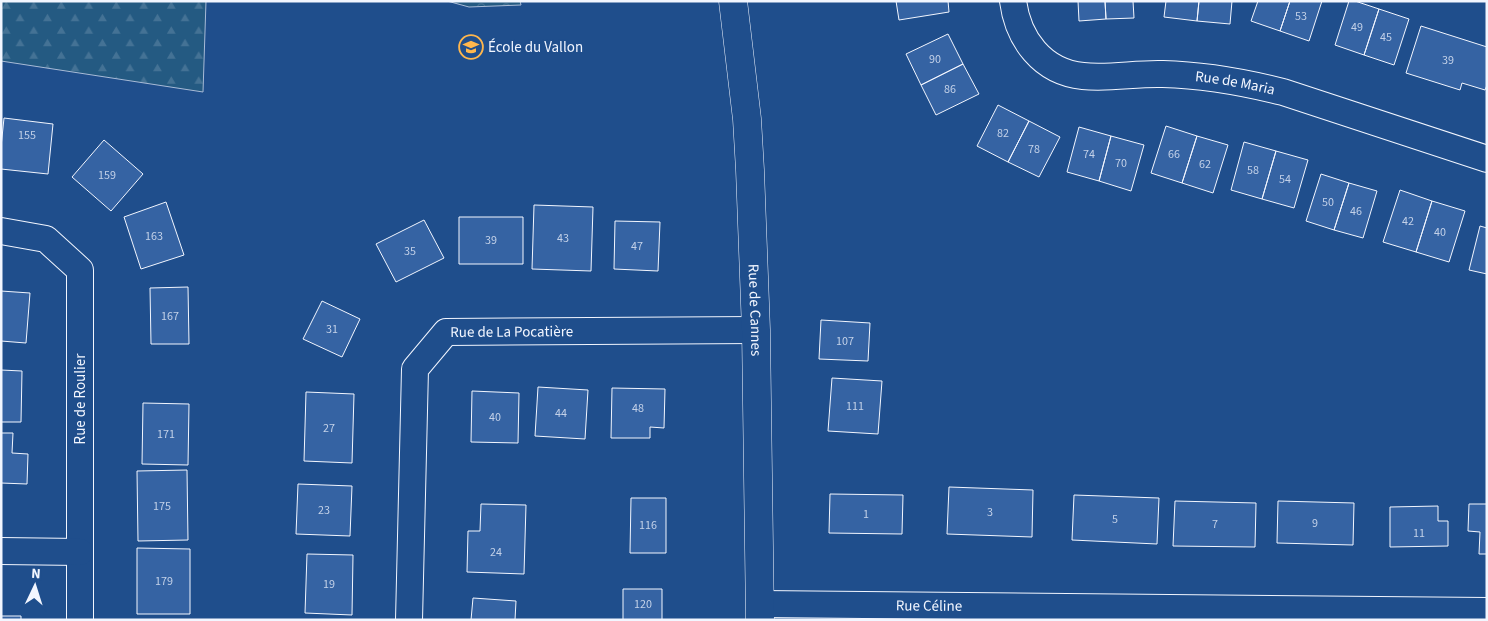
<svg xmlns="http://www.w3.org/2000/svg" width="1488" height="621" font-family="'Source Sans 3',sans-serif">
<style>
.forest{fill:url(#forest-firs);stroke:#a8bbd7}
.park{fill:url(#park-crowns);stroke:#a8bbd7}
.building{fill:#3563a3;stroke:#f2f6ff}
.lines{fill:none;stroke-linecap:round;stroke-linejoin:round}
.street-casing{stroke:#f2f6ff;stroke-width:28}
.secondary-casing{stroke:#f2f6ff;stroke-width:29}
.street{stroke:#1f4e8c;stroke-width:26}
.secondary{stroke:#1f4e8c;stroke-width:28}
.labels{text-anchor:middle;stroke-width:4;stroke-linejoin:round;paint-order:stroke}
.number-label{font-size:12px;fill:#c3d1e8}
.poi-label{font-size:15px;fill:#f2f6ff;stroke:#1f4e8c;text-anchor:start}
.street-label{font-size:15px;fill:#f2f6ff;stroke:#1f4e8c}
</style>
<defs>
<pattern id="forest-firs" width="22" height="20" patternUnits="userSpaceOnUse" patternTransform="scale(1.25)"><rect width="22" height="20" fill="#245a82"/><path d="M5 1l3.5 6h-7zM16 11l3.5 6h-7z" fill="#447295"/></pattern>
<pattern id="park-crowns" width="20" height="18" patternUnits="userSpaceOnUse" patternTransform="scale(1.25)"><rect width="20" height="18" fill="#245a82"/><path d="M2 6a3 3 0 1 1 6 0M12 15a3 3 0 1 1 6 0" fill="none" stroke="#447295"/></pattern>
</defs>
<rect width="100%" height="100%" fill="#1f4e8c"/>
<path class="forest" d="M1,1H206L203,92L1,61Z"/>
<path class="park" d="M447,1H520L521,5L469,7Z"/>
<path class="building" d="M896,1H948L949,12L899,20Z
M1078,1H1105L1106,19L1079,21Z
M1105,1H1133L1134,18L1106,19Z
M1166,1H1199L1197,21L1164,17Z
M1199,1H1232L1230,24L1197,21Z
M1258,1H1290L1280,31L1251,21Z
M1290,1H1322L1309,41L1280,31Z
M1349,1H1355L1379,9L1364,55L1335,45Z
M1379,9L1409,19L1394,65L1364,55Z
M1421,26L1487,47V85L1485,90L1462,83L1460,90L1406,73Z
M948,34L963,64L921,85L906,54Z
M963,64L979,94L936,115L921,85Z
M998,105L1029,121L1008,162L977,146Z
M4,118L53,124L48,174L1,169V147Z
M1029,121L1060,137L1039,177L1008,162Z
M1166,126L1197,136L1182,183L1151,173Z
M1079,127L1111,136L1099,181L1067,172Z
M1111,136L1144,145L1131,191L1099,181Z
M1197,136L1228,145L1213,193L1182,183Z
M104,140L143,174L111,211L72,177Z
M1244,142L1276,151L1262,199L1231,190Z
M1276,151L1308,160L1294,208L1262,199Z
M1321,174L1349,183L1334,230L1306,221Z
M1349,183L1377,191L1363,238L1334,230Z
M1400,190L1432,201L1416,252L1383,242Z
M1432,201L1465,211L1449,262L1416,252Z
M166,202L184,255L141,269L124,217Z
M534,205L593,207L591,271L532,269Z
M459,217H523V264H459Z
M424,220L444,258L396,282L376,244Z
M615,221L660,222L658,271L614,269Z
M1480,226L1487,228V274L1469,270Z
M188,287L189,344H151L150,288Z
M1,291L30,293L26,343L1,341Z
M322,301L360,319L342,357L303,339Z
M821,320L870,323L868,361L819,359Z
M1,370L22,371L21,422H1Z
M832,378L882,381L878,434L828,431Z
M538,387L588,390L585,439L535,436Z
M612,388L665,389L664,428L650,427V438H611Z
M472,391L519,393L518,443L471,442Z
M306,392L354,394L352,463L304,461Z
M143,403L189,404L188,465L142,464Z
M1,433H13L12,453L28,454L27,484L1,483Z
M187,470L188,540L138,541L137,471Z
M298,484L352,486L350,536L296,534Z
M949,487L1033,490L1032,537L947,534Z
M830,494L903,495L902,534L829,533Z
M1074,495L1159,498L1157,544L1072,540Z
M631,498H666V553H630Z
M1175,501L1256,503L1255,547L1173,546Z
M1278,501L1354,503L1353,545L1277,543Z
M481,504L526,505L524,574L467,572L468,531H480Z
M1469,504H1487V554H1479L1480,532L1468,531Z
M1438,506V521H1448V546L1390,547V507Z
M137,548L190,549V614H137Z
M307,554L353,555L352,615L305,613Z
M623,589H662V620H623Z
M473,598L516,601L515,620H471Z
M1,616H21V620H1Z"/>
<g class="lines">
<g class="street-casing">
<g id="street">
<path id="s1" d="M1013,1C1018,39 1042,72 1083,76C1109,79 1136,73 1163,74C1204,75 1243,82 1283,92L1487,159"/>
<path d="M1,231L46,239L80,270V620"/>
<path d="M1,551L80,552"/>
<path id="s2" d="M760,604L1487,611"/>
<path id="s3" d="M409,620L415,369L446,332L756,330"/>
</g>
</g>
<g class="secondary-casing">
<g id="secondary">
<path id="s4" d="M733,1L747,119L750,170L756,330L760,620"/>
</g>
</g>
<use href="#street" class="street"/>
<use href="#secondary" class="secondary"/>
</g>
<defs>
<g id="school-ring" transform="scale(1.25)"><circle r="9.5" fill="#1f4e8c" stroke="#ffb74d" stroke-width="1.5"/><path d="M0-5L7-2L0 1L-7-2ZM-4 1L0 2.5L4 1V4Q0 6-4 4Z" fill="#ffb74d"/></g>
</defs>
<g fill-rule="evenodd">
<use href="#school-ring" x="471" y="47"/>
</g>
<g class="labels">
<g class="number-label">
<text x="1301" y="20">53</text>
<text x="1357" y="31">49</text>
<text x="1386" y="41">45</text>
<text x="935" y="63">90</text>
<text x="1448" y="64">39</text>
<text x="950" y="93">86</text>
<text x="1003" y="137">82</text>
<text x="27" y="139">155</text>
<text x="1034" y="153">78</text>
<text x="1089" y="158">74</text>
<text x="1174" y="158">66</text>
<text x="1121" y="167">70</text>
<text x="1205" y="168">62</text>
<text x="1253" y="174">58</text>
<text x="107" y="179">159</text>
<text x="1285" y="183">54</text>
<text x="1328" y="206">50</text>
<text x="1356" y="215">46</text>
<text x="1408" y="225">42</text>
<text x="1440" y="236">40</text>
<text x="154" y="240">163</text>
<text x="563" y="242">43</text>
<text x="491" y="244">39</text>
<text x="637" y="250">47</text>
<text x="410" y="255">35</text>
<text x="170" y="320">167</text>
<text x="332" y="333">31</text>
<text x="845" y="345">107</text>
<text x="855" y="410">111</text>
<text x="638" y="412">48</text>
<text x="561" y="417">44</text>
<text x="495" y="421">40</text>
<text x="329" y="432">27</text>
<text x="166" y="438">171</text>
<text x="162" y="510">175</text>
<text x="324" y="514">23</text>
<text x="990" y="516">3</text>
<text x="866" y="518">1</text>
<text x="1115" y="523">5</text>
<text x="1315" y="527">9</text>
<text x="1215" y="528">7</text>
<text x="648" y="529">116</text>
<text x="1419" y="537">11</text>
<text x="496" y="556">24</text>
<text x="164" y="585">179</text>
<text x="329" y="588">19</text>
<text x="643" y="608">120</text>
</g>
<g class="poi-label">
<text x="488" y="52">École du Vallon</text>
</g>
<g class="street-label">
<text dy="5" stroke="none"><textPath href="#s1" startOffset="264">Rue de Maria</textPath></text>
<text dy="5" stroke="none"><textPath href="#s4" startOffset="310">Rue de Cannes</textPath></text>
<text dy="5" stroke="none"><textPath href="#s3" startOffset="365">Rue de La Pocatière</textPath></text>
<text transform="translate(80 399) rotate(-90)" y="5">Rue de Roulier</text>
<text dy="5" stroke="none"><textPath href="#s2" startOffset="169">Rue Céline</textPath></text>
</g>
</g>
<rect width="1488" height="621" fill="none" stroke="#f2f6ff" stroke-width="5"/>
<g transform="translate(35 586) rotate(4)" stroke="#1f4e8c" stroke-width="4" paint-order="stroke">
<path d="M0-4L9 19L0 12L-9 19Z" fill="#f2f6ff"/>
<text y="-8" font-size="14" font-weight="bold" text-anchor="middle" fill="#f2f6ff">N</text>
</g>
</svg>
